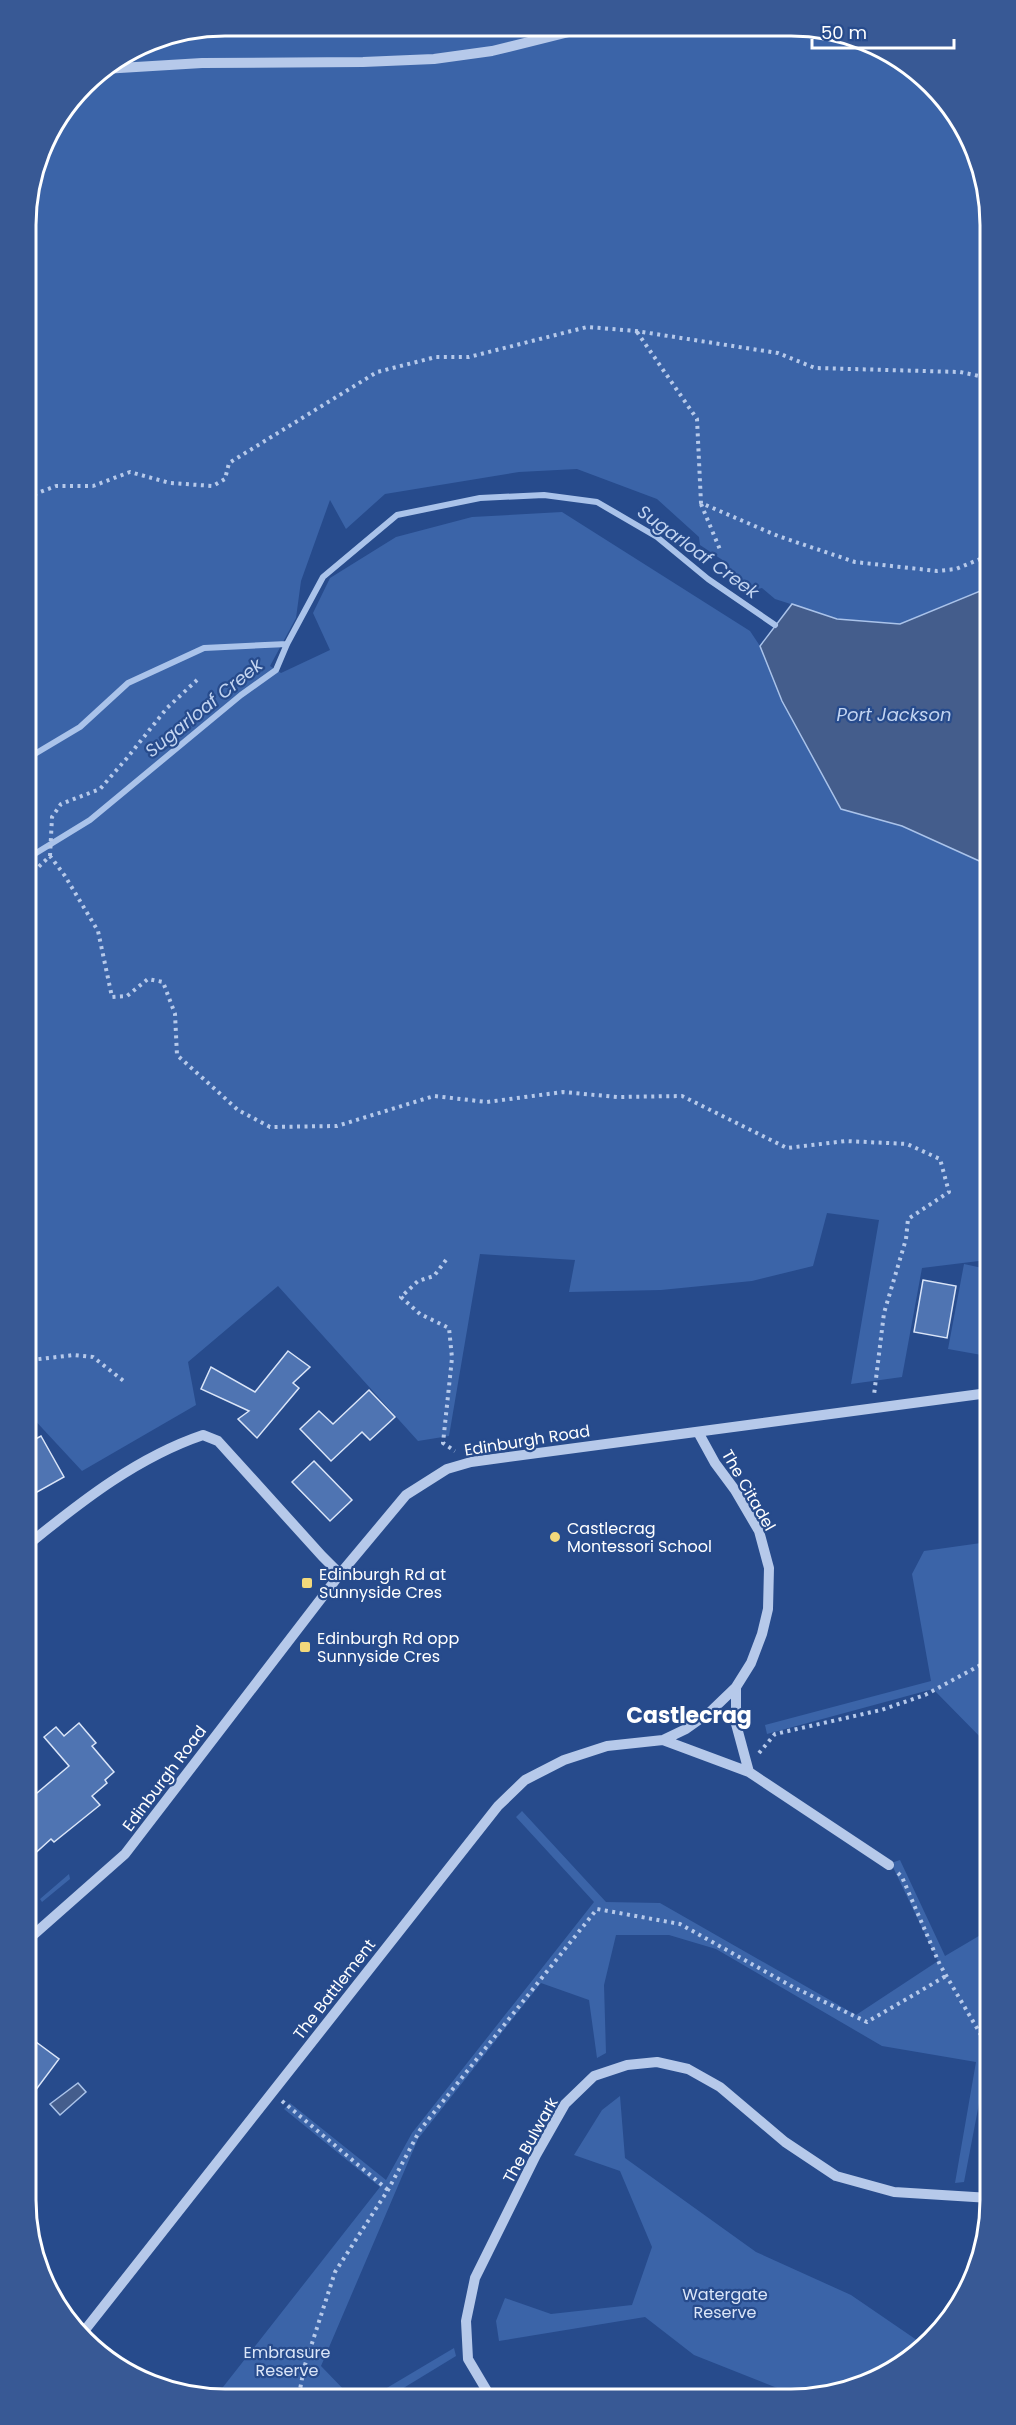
<svg xmlns="http://www.w3.org/2000/svg" width="1016" height="2425" font-family="Poppins,sans-serif">
<style>
.green{fill:#3b64a8}
.water{fill:#445d8c;stroke:#aac3ea;stroke-width:1.5}
.lines{fill:none;stroke-linecap:round;stroke-linejoin:round}
.stream{stroke:#aac3ea;stroke-width:6}
.building{fill:#4f74b2;stroke:#dae5f8;stroke-width:1.5}
.path{stroke:#b6c9ea;stroke-width:4;stroke-dasharray:3 4.5;stroke-linecap:butt}
.minor{stroke:#b6c9ea;stroke-width:10}
.poi-dot{fill:#f3d97b;stroke:#274b8c;stroke-width:2}
.labels{text-anchor:middle;stroke-width:4.5;stroke-linejoin:round;paint-order:stroke}
.street-label{font-size:16px;fill:#fff;stroke:#274b8c}
.poi-label{font-size:16px;fill:#fff;stroke:#274b8c;text-anchor:start}
.park-label{font-size:16px;fill:#dae5f8;stroke:#274b8c}
.water-label{font-size:18px;font-style:italic;fill:#c2d4f1;stroke:#274b8c}
.district-label{font-size:22px;font-weight:bold;fill:#fff;stroke:#274b8c}
.rim{fill:none;stroke:#fff;stroke-width:3}
</style>
<rect width="100%" height="100%" fill="#274b8c"/>
<path class="green" d="M225,26L830,29L880,46L932,84L984,174L985,589L900,624L837,619L775,599L762,588L750,591L729,577L727,563L700,545L699,537L657,499L577,469L519,472L385,494L346,529L330,500L301,581L296,618L270,666L281,673L330,650L313,613L330,578L396,537L472,517L562,512L750,631L760,646L841,809L902,826L986,864L987,1260L922,1268L902,1377L851,1384L879,1220L827,1213L813,1266L752,1281L661,1290L569,1292L575,1260L480,1254L449,1436L418,1441L278,1286L188,1362L196,1405L82,1471L30,1415L26,211L46,137L93,75L149,41Z
M964,1264L987,1269V1356L948,1349Z
M988,1542L989,1746L933,1689L767,1734L765,1725L931,1681L912,1574L924,1551Z
M522,1811L606,1902L660,1903L856,2015L938,1961L891,1863L900,1860L945,1956L989,1930L990,2046L964,2182L955,2183L976,2062L882,2046L716,1949L669,1935H616L604,1985L606,2053L597,2058L589,2000L541,1983L418,2139L321,2366L349,2395L216,2396L380,2187L284,2109L290,2103L386,2180L412,2133L594,1902L516,1817Z
M69,1874L70,1879L42,1902L40,1899Z
M620,2096L625,2158L756,2252L851,2295L924,2345L902,2366L842,2393H790L694,2355L645,2317L499,2341L496,2321L505,2298L551,2314L632,2305L652,2247L620,2171L574,2155L602,2110Z
M454,2348L456,2356L392,2395H375Z"/>
<path class="water" d="M985,589L986,864L902,826L841,809L782,701L760,646L792,604L837,619L900,624Z
M78,2083L86,2092L60,2115L50,2104Z"/>
<g class="lines">
<path class="stream" d="M28,758L80,727L128,683L204,648L287,644
M28,858L90,820L241,695L276,670L287,644L323,577L397,515L480,498L544,495L597,502L657,537L708,579L775,625"/>
</g>
<path class="building" d="M923,1280L956,1286L947,1338L914,1332Z
M288,1351L310,1367L293,1383L299,1388L257,1438L238,1419L249,1411L201,1389L211,1367L255,1392Z
M369,1390L395,1417L370,1440L362,1432L331,1461L300,1429L319,1411L333,1424Z
M41,1436L64,1477L30,1496V1442Z
M314,1461L352,1500L330,1521L292,1482Z
M79,1723L96,1743L92,1746L114,1772L105,1780L107,1783L92,1796L100,1805L54,1842L51,1839L31,1857V1798L69,1766L44,1737L56,1727L64,1736Z
M32,2039L59,2059L32,2095Z"/>
<g class="lines">
<path class="path" d="M637,332L697,419L701,503L778,536L855,562L937,571L956,569L985,557
M27,497L56,486H93L130,472L170,483L213,486L225,479L229,463L377,372L436,357H469L587,327L636,331L778,353L815,368L960,372L984,377
M701,504L721,552
M50,856L52,817L61,804L100,789L127,758L167,708L197,680
M28,877L50,856L65,876L98,931L112,997L127,996L148,979L163,982L175,1014L177,1055L238,1110L270,1127L337,1126L434,1096L487,1102L563,1092L617,1097L682,1096L787,1148L846,1141L907,1144L940,1159L949,1192L908,1219L906,1239L884,1313L874,1395
M446,1260L434,1276L418,1281L401,1297L420,1314L449,1328L452,1358L443,1443L455,1451
M31,1360L74,1355L93,1357L125,1382
M759,1753L775,1734L881,1710L925,1695L988,1661
M898,1873L902,1877L940,1965L981,2035L990,2038
M282,2101L388,2190
M299,2395L304,2368L335,2272L388,2190L420,2130L597,1909L680,1924L793,1987L867,2022L946,1976"/>
<path class="minor" d="M103,69L202,63L363,62L434,59L492,51L585,28
M698,1432L715,1463L735,1490L759,1531L769,1568L768,1609L762,1634L751,1663L736,1687V1724L749,1772L889,1865
M30,1543C83,1500 138,1457 203,1435L218,1441L322,1556L340,1574
M663,1740L749,1772
M31,1937L125,1854L340,1574L406,1495L447,1469L471,1462L988,1393
M81,2335L498,1806L525,1780L564,1760L607,1746L663,1740L686,1729L710,1712L736,1687
M492,2394L487,2391L468,2359L466,2321L475,2278L536,2155L565,2104L594,2076L627,2065L657,2062L688,2069L720,2087L785,2142L836,2176L894,2192L990,2198"/>
</g>
<g class="poi-dot">
<circle cx="555" cy="1537" r="6"/>
<rect x="301" y="1577" width="12" height="12" rx="3"/>
<rect x="299" y="1641" width="12" height="12" rx="3"/>
</g>
<g class="labels">
<g class="street-label">
<text transform="translate(527 1440) rotate(-9)" y="6">Edinburgh Road</text>
<text transform="translate(749 1490) rotate(60)" y="6">The Citadel</text>
<text transform="translate(164 1778) rotate(-53)" y="6">Edinburgh Road</text>
<text transform="translate(334 1989) rotate(-52)" y="6">The Battlement</text>
<text transform="translate(530 2140) rotate(-61)" y="6">The Bulwark</text>
</g>
<g class="poi-label">
<text x="567" y="1534">Castlecrag<tspan x="567" dy="18">Montessori School</tspan></text>
<text x="319" y="1580">Edinburgh Rd at<tspan x="319" dy="18">Sunnyside Cres</tspan></text>
<text x="317" y="1644">Edinburgh Rd opp<tspan x="317" dy="18">Sunnyside Cres</tspan></text>
</g>
<g class="park-label">
<text x="725" y="2300">Watergate<tspan x="725" dy="18">Reserve</tspan></text>
<text x="287" y="2358">Embrasure<tspan x="287" dy="18">Reserve</tspan></text>
</g>
<g class="water-label">
<text transform="translate(698 552) rotate(36)" y="6">Sugarloaf Creek</text>
<text transform="translate(204 708) rotate(-39)" y="6">Sugarloaf Creek</text>
<text x="894" y="721">Port Jackson</text>
</g>
<g class="district-label">
<text x="689" y="1723">Castlecrag</text>
</g>
</g>
<path d="M0 0H1016V2425H0ZM225 36H791A189 189 0 0 1 980 225V2200A189 189 0 0 1 791 2389H225A189 189 0 0 1 36 2200V225A189 189 0 0 1 225 36Z" fill="#385995" fill-rule="evenodd"/>
<path class="rim" d="M225 36H791A189 189 0 0 1 980 225V2200A189 189 0 0 1 791 2389H225A189 189 0 0 1 36 2200V225A189 189 0 0 1 225 36Z"/>
<path d="M812 39v9h142v-9" fill="none" stroke="#ffffff" stroke-width="3"/>
<text x="821" y="39" font-size="18" fill="#ffffff" stroke="#274b8c" stroke-width="4.5" paint-order="stroke">50 m</text>
</svg>
